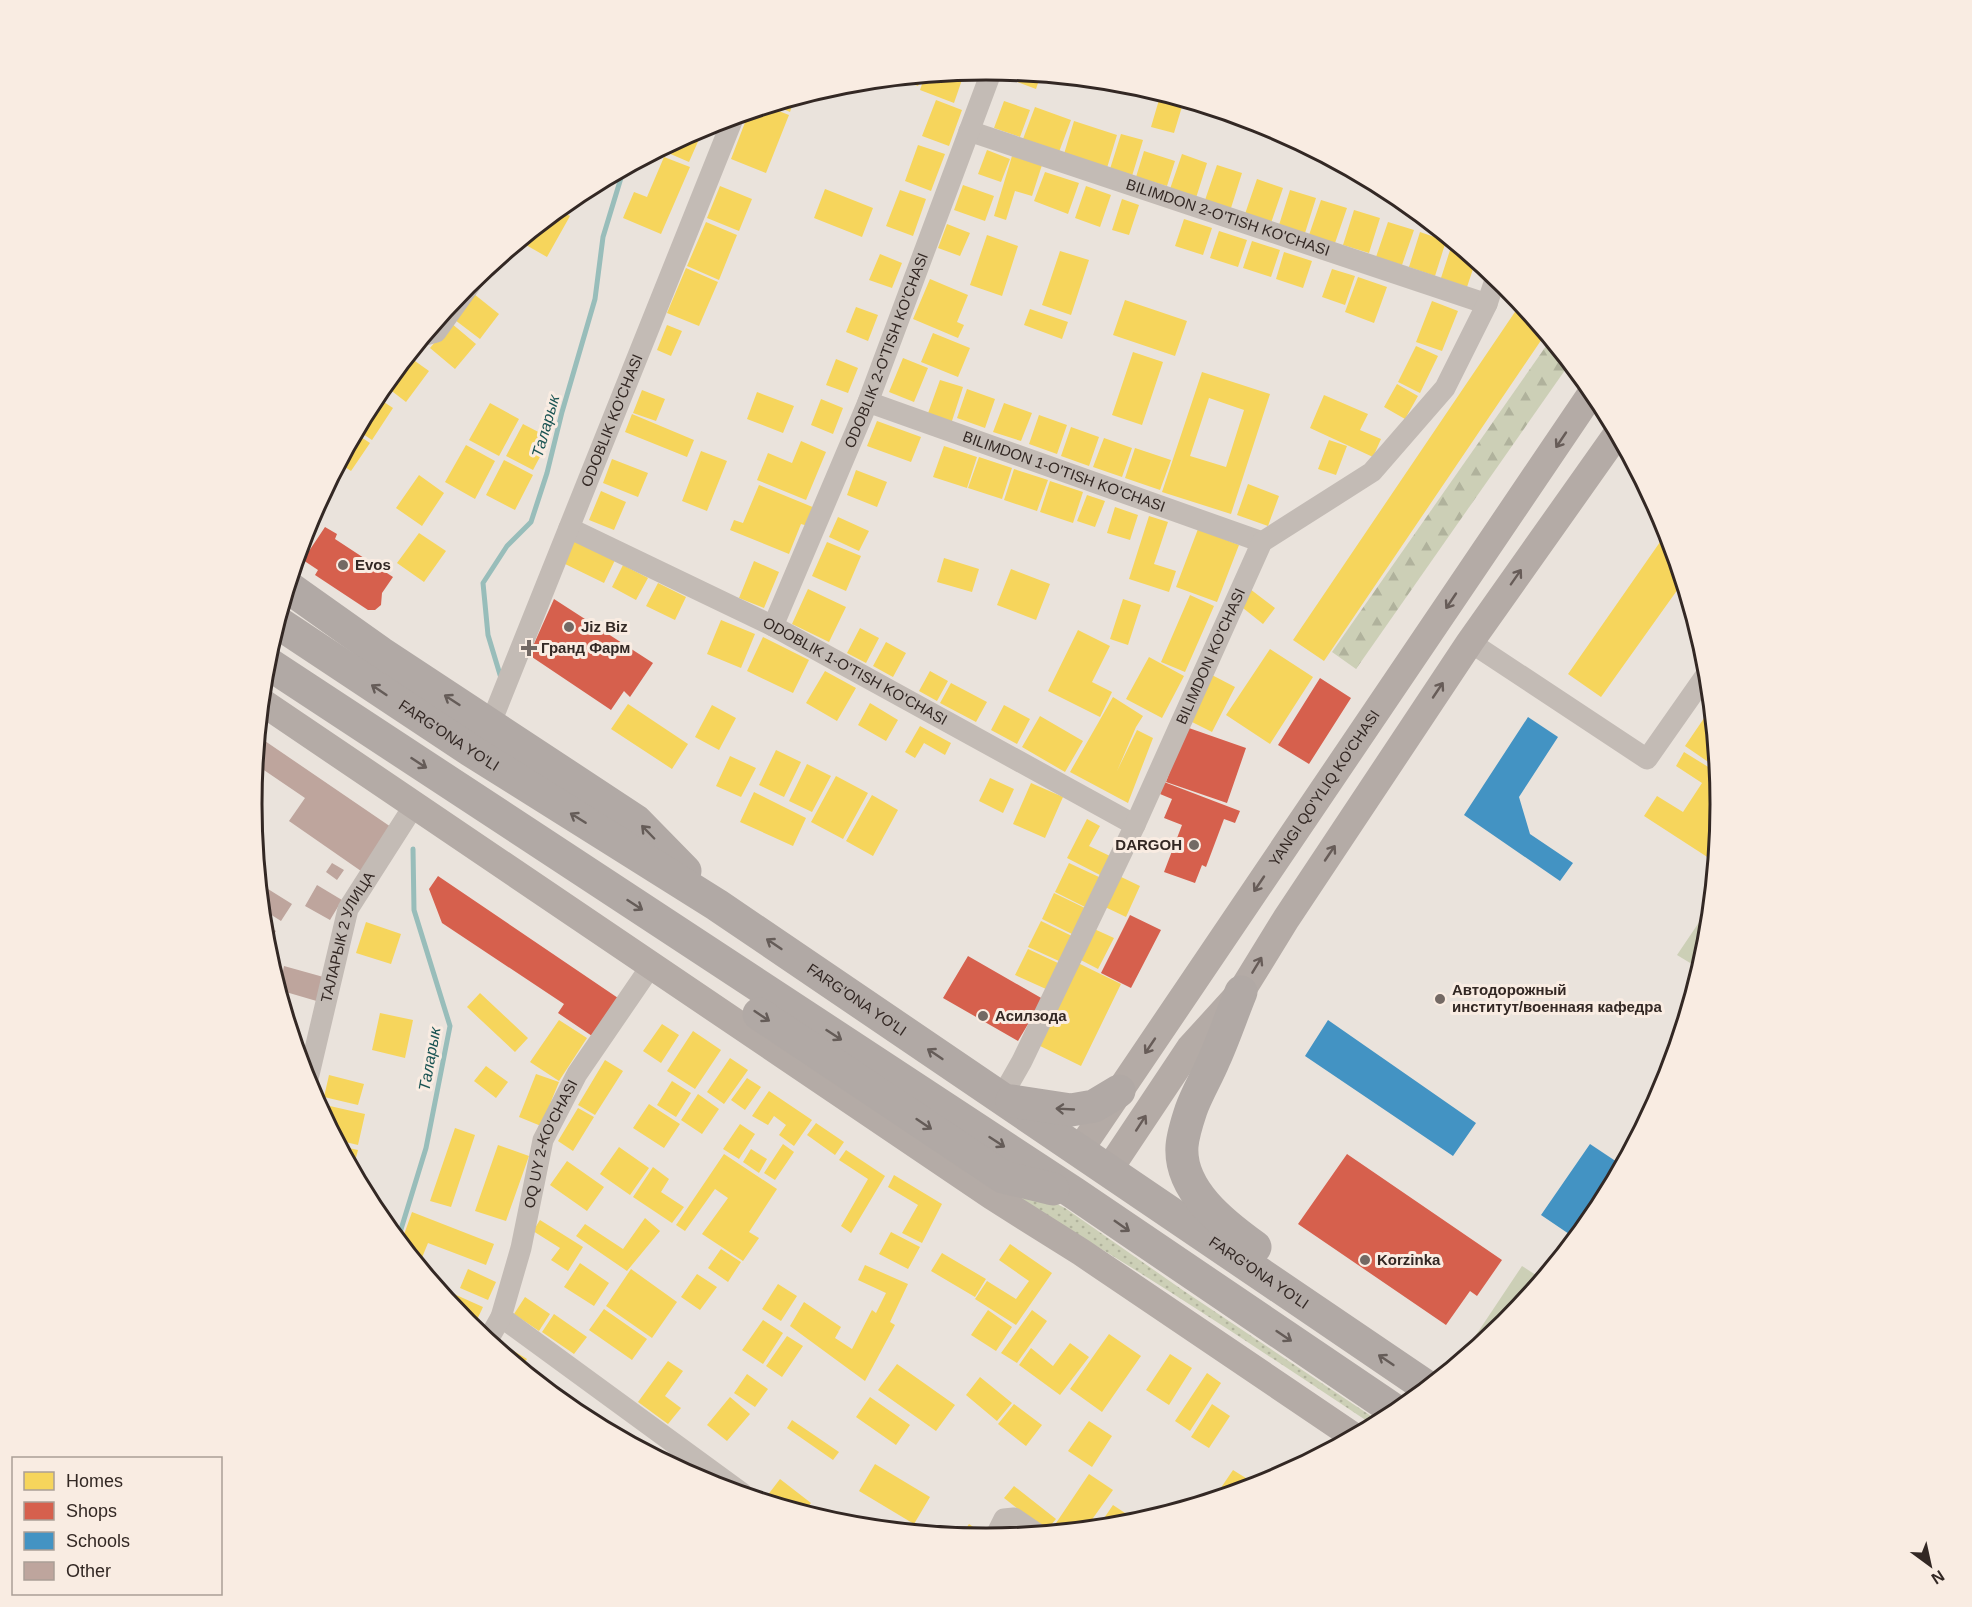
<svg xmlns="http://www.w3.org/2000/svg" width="1972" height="1607" font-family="Helvetica,sans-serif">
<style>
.grass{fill:url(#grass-dots)}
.forest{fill:url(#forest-firs)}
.garden{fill:#cccfb6}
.homes{fill:#f6d55c;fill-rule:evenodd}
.shops{fill:#d6604d}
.schools{fill:#4393c3}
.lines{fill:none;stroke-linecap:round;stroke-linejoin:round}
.stream{stroke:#98bdba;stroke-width:5}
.building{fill:#bea59d}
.street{stroke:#c3bbb5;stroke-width:21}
.secondary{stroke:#b4aba6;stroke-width:28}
.primary{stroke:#b1a9a5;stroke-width:33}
.oneway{stroke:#675c58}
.oneway2{stroke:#655c58}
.poi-dot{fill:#736964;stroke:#f9ece2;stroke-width:2}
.labels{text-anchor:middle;stroke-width:6;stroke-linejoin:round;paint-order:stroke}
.street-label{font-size:15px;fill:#332824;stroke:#f9ece2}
.poi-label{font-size:15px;font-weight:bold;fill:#332824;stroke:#f9ece2;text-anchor:start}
.water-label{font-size:16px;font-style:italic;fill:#1a5453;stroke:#f9ece2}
.rim{fill:none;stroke:#332824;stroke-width:3}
</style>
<defs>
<pattern id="grass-dots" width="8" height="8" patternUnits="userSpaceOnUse" patternTransform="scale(1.5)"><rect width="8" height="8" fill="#cccfb6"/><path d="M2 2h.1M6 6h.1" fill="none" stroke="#b0b29c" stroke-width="1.8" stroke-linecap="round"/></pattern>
<pattern id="forest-firs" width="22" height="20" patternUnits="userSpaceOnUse" patternTransform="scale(1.5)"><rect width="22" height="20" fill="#cccfb6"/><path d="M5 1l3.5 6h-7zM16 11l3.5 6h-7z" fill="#b0b29c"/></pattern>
</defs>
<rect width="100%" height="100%" fill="#eae3dc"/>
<path class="grass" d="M1014,1197L1053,1202L1065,1208L1184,1291L1380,1422L1373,1425C1255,1347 1138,1268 1014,1197Z"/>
<path class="forest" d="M1551,339L1570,363L1356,669L1332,652Z"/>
<path class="garden" d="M1710,906L1706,947L1700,969L1677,955Z
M1522,1266L1542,1279L1505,1323L1458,1362Z"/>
<path class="homes" d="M965,71L954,103L920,90L925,75Z
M1012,72H1016L1041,74L1036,89L1009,79Z
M923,75L918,86L896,78Z
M1161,93L1184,100L1174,133L1151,127Z
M795,97L790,112L772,104L782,101Z
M936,100L962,110L949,146L922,136Z
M1004,101L1030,110L1020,137L994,128Z
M766,106L789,115L766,173L731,159L749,112Z
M1035,107L1071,120L1059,152L1023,139Z
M1074,121L1117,135L1107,168L1064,154Z
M691,132L700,137L689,162L659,149Z
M1121,134L1143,140L1132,176L1110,169Z
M918,145L945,154L931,191L905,181Z
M987,150L1010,159L1001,182L978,174Z
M1144,151L1175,161L1167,186L1136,177Z
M1182,154L1207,163L1196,198L1170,189Z
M1012,156L1042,165L1032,196L1015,191L1006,220L994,216Z
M664,157L690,167L661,234L623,218L634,192L647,197Z
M1217,165L1242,173L1231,208L1205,200Z
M1045,172L1079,183L1068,214L1034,201Z
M1257,179L1283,188L1271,223L1245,214Z
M963,185L994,196L985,221L954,210Z
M720,186L752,199L739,231L707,218Z
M1086,186L1111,195L1100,227L1075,218Z
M825,189L873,208L862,237L814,218Z
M900,190L926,199L913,236L886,226Z
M1290,190L1316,198L1305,233L1279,225Z
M1122,199L1139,205L1129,235L1112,230Z
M1321,200L1347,208L1335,243L1309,235Z
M558,209L570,216L547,257L519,241Z
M1354,210L1380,218L1369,253L1343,245Z
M1184,219L1212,228L1203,255L1175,246Z
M706,222L737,235L719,280L687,266Z
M1388,222L1414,230L1402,265L1376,257Z
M947,224L970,233L960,256L938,248Z
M1219,231L1247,240L1238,267L1210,258Z
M1420,232L1446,241L1435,276L1409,267Z
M987,235L1018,246L1002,296L970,285Z
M1252,241L1280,250L1271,277L1243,268Z
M1452,244L1458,246L1476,260L1467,287L1441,278Z
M1060,251L1089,260L1071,315L1042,305Z
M1284,252L1312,261L1303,288L1276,279Z
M880,254L902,263L892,288L869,280Z
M686,268L718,282L699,326L667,313Z
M1332,269L1355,276L1345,305L1322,297Z
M1358,277L1387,287L1374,323L1345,312Z
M930,279L968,295L957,322L964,325L958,338L913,319Z
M474,294L499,314L480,339L455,320Z
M1125,300L1187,321L1175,356L1113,335Z
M1432,301L1458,311L1442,351L1416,342Z
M1521,303L1546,333L1324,661L1293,640Z
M856,307L878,315L868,341L846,332Z
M1030,309L1068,322L1062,339L1024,325Z
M451,323L476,344L455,369L430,348Z
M667,325L682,331L671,356L657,350Z
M933,333L970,348L958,377L921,362Z
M1416,346L1438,356L1420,393L1398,382Z
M1133,352L1163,362L1142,425L1112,415Z
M408,356L429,371L406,402L384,385Z
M903,358L928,368L914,402L889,392Z
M836,359L858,368L848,393L826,385Z
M1202,372L1270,394L1231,514L1162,492ZM1209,398L1244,410L1226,467L1190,456Z
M940,380L963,387L951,424L927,416Z
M1397,384L1418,396L1405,419L1384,407Z
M967,389L995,399L985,428L957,418Z
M642,390L665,399L656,421L633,413Z
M757,392L794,406L783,433L747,419Z
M1324,395L1368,414L1360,430L1381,439L1373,457L1310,428Z
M375,396L393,408L372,440L357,430Z
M821,399L843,408L833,434L811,425Z
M490,403L519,419L499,456L469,440Z
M1004,403L1032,413L1021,441L993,432Z
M632,414L694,440L687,457L625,432Z
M1039,415L1067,425L1057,454L1029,444Z
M877,421L921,437L911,462L867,446Z
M523,424L550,438L533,470L506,456Z
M1071,427L1099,437L1089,466L1061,456Z
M355,433L370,443L351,471L339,463Z
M1104,438L1132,448L1122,477L1093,467Z
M1329,440L1347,446L1336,475L1318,469Z
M801,441L826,452L806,500L757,480L768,453L792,463Z
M466,445L495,461L475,499L445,482Z
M944,446L977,457L967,488L933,477Z
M1135,448L1171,460L1160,490L1125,478Z
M701,451L727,461L707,511L682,501Z
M979,457L1012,468L1002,499L968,488Z
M612,459L648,473L638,497L603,483Z
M504,460L533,475L515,510L486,495Z
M1014,469L1048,480L1037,511L1004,500Z
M856,470L887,482L877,507L847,495Z
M419,475L444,493L422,526L396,508Z
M1050,481L1083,492L1073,523L1040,512Z
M1248,484L1279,496L1268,526L1237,515Z
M759,485L815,508L808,526L801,524L789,554L730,530L734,520L743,523Z
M601,491L626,502L614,530L589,520Z
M1087,495L1105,501L1095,527L1077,521Z
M1115,507L1138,515L1130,540L1107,533Z
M1149,516L1168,522L1154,564L1176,571L1169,592L1129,579Z
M838,517L869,531L859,551L829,537Z
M1198,529L1239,545L1217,602L1176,587Z
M1667,532L1683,582L1601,697L1568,674Z
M419,533L446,551L424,582L397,563Z
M575,540L615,560L604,583L563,563Z
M827,542L861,556L846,591L812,576Z
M944,558L979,569L972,592L937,582Z
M754,561L779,572L764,608L739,598Z
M623,565L648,578L636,600L612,587Z
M1011,569L1050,584L1036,620L997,605Z
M658,583L686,597L675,620L646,606Z
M808,589L846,607L829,642L792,624Z
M1250,589L1275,608L1263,624L1238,604Z
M1190,595L1214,606L1185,672L1161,662Z
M1123,599L1141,605L1128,645L1110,639Z
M721,620L755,634L741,668L707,654Z
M860,628L879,638L866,663L847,653Z
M1078,630L1110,646L1092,682L1112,692L1100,717L1048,691Z
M763,637L809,660L793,693L747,671Z
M886,642L906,653L893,677L873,666Z
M1270,649L1313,677L1270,744L1226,715Z
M1149,657L1184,676L1162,718L1126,699Z
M825,671L856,688L837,721L806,703Z
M930,671L948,681L937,701L919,691Z
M1210,674L1235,687L1212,732L1186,719Z
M951,683L987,702L976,722L940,703Z
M1113,697L1143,716L1136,727L1117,771L1137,730L1153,738L1128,803L1070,772Z
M870,703L898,720L886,741L858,725Z
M628,704L688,744L672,769L611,729Z
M712,705L736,718L719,750L695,737Z
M1004,705L1030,719L1017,744L991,730Z
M1711,708L1714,736L1708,744L1715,749L1717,768L1685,746Z
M1040,716L1083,741L1065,772L1022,747Z
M920,726L951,743L945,755L924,743L915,758L905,752Z
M776,750L801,762L784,797L759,785Z
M1684,752L1718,773L1720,804L1715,862L1644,816L1657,796L1683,812L1702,783L1676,766Z
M730,756L756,768L741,797L716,786Z
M807,764L831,776L812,812L789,801Z
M836,776L868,793L843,839L811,822Z
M990,778L1014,789L1003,813L979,801Z
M1031,783L1063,797L1045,838L1013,824Z
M754,792L806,818L793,846L740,822Z
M872,795L898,810L873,856L846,841Z
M1087,819L1100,826L1089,846L1110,856L1100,875L1067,858Z
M1069,863L1099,877L1085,907L1055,892Z
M1117,875L1140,886L1126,917L1103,906Z
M1054,893L1085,908L1072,934L1042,919Z
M1041,921L1072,936L1059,961L1028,947Z
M366,922L401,934L391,964L356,953Z
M1092,928L1114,938L1098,969L1077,958Z
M1028,949L1058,963L1046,989L1015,975Z
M1076,962L1121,984L1081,1066L1036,1044Z
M480,993L528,1038L515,1052L467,1007Z
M380,1013L413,1020L405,1058L372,1050Z
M559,1020L587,1038L559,1081L530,1062Z
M662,1024L679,1035L661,1063L643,1051Z
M693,1031L721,1050L695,1089L667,1071Z
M730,1058L748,1070L724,1104L707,1092Z
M605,1060L623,1071L595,1115L578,1105Z
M486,1066L508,1082L496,1098L474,1081Z
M536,1074L559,1082L541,1126L519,1117Z
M329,1075L364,1084L358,1105L324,1097Z
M747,1078L761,1087L745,1110L731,1100Z
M672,1081L691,1093L676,1117L657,1105Z
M769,1091L812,1120L794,1146L779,1135L786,1125L774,1116L768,1125L752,1116Z
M698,1094L719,1109L702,1134L681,1120Z
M321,1104L365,1114L358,1145L337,1140L320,1109Z
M649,1104L680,1124L664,1148L633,1128Z
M578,1108L594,1117L573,1151L558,1141Z
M816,1123L844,1142L835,1155L807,1135Z
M740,1124L755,1134L739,1159L723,1149Z
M455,1128L475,1135L451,1207L430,1201Z
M783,1144L794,1152L775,1180L764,1173Z
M498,1145L529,1156L506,1221L475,1211Z
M340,1146L358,1150L353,1169L343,1150Z
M619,1147L649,1168L630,1195L600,1174Z
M751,1149L767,1159L759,1173L743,1162Z
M846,1150L885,1176L851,1233L841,1226L868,1179L839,1160Z
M724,1154L777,1189L749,1232L759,1238L743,1261L702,1234L728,1198L715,1189L685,1231L676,1225Z
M567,1161L604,1187L587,1211L550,1185Z
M653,1167L669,1179L661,1192L684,1207L672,1223L633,1197Z
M894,1175L942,1204L922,1243L902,1233L918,1205L888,1187Z
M412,1212L494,1244L486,1265L428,1243L419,1265L401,1243Z
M645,1218L660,1231L627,1271L576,1236L585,1224L623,1249Z
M540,1220L583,1247L568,1271L551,1260L560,1248L533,1231Z
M891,1232L920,1247L908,1269L879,1254Z
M1010,1244L1052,1273L1016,1325L975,1299L987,1281L1016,1299L1029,1281L999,1260Z
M721,1249L741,1262L728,1282L708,1268Z
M942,1253L986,1279L975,1297L931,1271Z
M580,1263L609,1283L594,1306L564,1287Z
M865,1265L908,1284L890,1322L895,1325L865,1381L790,1326L804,1302L841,1327L835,1338L852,1349L872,1310L876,1313L886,1293L858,1280Z
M468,1269L496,1282L488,1300L460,1288Z
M631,1269L677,1302L652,1338L606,1306Z
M697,1274L717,1287L700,1310L681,1297Z
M778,1284L797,1296L781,1321L762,1309Z
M436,1286L483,1307L473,1328L466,1323Z
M525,1297L550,1314L539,1331L514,1314Z
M604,1309L647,1339L632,1360L589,1330Z
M988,1310L1012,1327L996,1351L971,1335Z
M1032,1310L1047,1321L1017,1363L1001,1353Z
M554,1314L587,1337L574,1354L542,1332Z
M763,1320L783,1333L763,1364L742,1350Z
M1109,1334L1141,1356L1102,1412L1070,1389Z
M787,1336L803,1346L782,1377L766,1366Z
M1070,1343L1089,1357L1060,1395L1019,1365L1031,1348L1053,1366Z
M502,1344L527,1359L521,1368L499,1349Z
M1170,1354L1192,1368L1169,1405L1146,1390Z
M668,1361L683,1371L665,1396L681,1408L668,1424L638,1402Z
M897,1364L955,1405L936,1431L878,1390Z
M1207,1373L1221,1383L1190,1431L1175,1421Z
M747,1374L768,1389L755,1407L734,1393Z
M980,1377L1012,1403L997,1421L966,1395Z
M730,1397L750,1414L727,1441L707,1425Z
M870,1397L910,1425L896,1445L856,1417Z
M1014,1404L1042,1425L1026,1446L998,1424Z
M1212,1404L1230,1416L1209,1448L1191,1437Z
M792,1420L839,1452L833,1460L787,1428Z
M1089,1421L1112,1436L1092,1467L1068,1451Z
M875,1464L930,1497L914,1524L859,1491Z
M1233,1470L1257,1485L1214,1498Z
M1089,1474L1113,1490L1086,1528L1050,1532Z
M780,1479L811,1503L804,1512L764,1500Z
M1014,1486L1056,1519L1046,1531L1004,1498Z
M1113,1505L1125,1513L1117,1525L1098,1527Z
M969,1524L989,1538L961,1536Z"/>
<path class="shops" d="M325,527L337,534L335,539L393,577L382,593L381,605L375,610H368L315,575L318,570L303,560Z
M554,599L653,663L630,697L624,691L611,710L529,655Z
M1320,678L1351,698L1309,764L1278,745Z
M1186,727L1246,748L1227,803L1166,782Z
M1164,782L1240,811L1235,823L1224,819L1206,867L1202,865L1195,883L1164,872L1182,825L1164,818L1172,799L1160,794Z
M438,876L618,998L592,1036L558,1013L564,1004L442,923L429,889Z
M1130,915L1161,930L1131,988L1101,973Z
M968,956L1043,999L1018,1041L943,998Z
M1347,1154L1502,1260L1477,1296L1470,1291L1446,1325L1298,1224Z"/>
<path class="schools" d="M1528,717L1558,737L1519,797L1530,834L1573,863L1560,881L1464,815Z
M1328,1020L1476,1123L1453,1156L1305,1056Z
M1590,1144L1617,1162L1615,1165L1620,1168L1610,1186L1604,1182L1594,1196L1602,1202L1597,1212L1572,1242L1569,1240L1572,1236L1541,1215Z"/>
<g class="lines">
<path class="stream" d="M501,678L488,635L483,583L507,546L531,522L547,473L562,412L595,299L603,237L624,168
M398,1239L426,1148L450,1026L414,910L413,849"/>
</g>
<path class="building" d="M265,741L391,827L361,871L289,821L305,798L255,764L256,754Z
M332,863L344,870L337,880L326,872Z
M317,885L342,900L330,920L305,906Z
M268,889L292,904L281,921L262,909L261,900Z
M263,923L276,931L266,948V946Z
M284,966L327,978L320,1002L279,990Z"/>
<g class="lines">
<g class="street">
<path id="s1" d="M969,131L1487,304"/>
<path d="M425,335L436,332L477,275"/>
<path id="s2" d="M868,402L1262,542"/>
<path id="s3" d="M569,528L773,626L1135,825"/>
<path id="s4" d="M773,626L868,402L992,70"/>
<path d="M1470,642L1647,759L1708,672"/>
<path id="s5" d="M490,725L734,116"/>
<path id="s6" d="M307,1083L348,909L415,804"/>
<path id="s7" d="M1001,1098L1022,1061L1135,825L1262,542L1372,472L1445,388L1487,304L1496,277"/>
<path d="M501,1317L742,1493"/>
<path id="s8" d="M488,1340L501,1317L521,1248L543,1140L577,1074L651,966"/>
<path d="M995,1537L1004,1519L1014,1518L1036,1533"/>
</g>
<g class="secondary">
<path d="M262,702L992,1196L1081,1252L1353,1436"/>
<path id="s9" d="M1079,1151L1593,391"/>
<path d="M1108,1171L1190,1048L1241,992L1286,919L1470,642L1617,434"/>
</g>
<g class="primary">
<path d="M288,587L381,653L636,821L685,871"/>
<path id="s10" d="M277,622L470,750L717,905L1427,1387"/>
<path d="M266,662L1074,1193L1397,1412"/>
<path d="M1241,992C1232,1014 1224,1038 1214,1060C1207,1077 1197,1093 1191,1110C1187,1122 1183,1134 1182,1146C1179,1190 1223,1224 1255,1247"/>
<path d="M759,1014L1003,1177L1053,1189"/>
<path d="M1012,1101L1071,1110L1094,1106L1119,1091"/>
</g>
</g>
<defs><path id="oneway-shaft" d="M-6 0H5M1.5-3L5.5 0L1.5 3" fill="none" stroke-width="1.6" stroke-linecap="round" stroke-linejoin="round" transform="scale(1.5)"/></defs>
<g class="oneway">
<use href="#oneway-shaft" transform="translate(1561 440) rotate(124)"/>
<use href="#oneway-shaft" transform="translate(1516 577) rotate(-55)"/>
<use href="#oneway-shaft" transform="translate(1451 601) rotate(124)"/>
<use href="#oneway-shaft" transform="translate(1438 690) rotate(-56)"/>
<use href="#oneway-shaft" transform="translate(1330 853) rotate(-56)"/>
<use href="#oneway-shaft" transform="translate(1259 884) rotate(124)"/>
<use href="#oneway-shaft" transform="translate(1257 965) rotate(-59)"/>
<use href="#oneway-shaft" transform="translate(1150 1046) rotate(124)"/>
<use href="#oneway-shaft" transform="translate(1141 1123) rotate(-57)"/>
</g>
<g class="oneway2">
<use href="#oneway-shaft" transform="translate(379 690) rotate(-146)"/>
<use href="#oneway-shaft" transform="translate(452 700) rotate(-147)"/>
<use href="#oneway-shaft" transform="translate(419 763) rotate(33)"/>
<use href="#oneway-shaft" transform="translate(578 818) rotate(-148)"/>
<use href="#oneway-shaft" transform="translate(648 832) rotate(-134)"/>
<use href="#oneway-shaft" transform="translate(635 905) rotate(33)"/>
<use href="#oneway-shaft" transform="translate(774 944) rotate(-146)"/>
<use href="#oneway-shaft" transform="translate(762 1016) rotate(34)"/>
<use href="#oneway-shaft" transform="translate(834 1035) rotate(33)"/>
<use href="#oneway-shaft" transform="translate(935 1054) rotate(-146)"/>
<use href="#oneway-shaft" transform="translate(1065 1109) rotate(-177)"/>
<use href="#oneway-shaft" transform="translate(924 1124) rotate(34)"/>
<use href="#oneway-shaft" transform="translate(997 1142) rotate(33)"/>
<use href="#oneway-shaft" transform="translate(1122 1226) rotate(35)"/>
<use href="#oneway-shaft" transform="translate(1284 1336) rotate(34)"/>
<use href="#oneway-shaft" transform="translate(1386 1360) rotate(-146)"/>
</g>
<g class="poi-dot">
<circle cx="343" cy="565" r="6"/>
<circle cx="569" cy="627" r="6"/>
<path d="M526 639h6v6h6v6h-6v6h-6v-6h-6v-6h6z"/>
<circle cx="1194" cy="845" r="6"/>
<circle cx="1440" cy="999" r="6"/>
<circle cx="983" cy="1016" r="6"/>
<circle cx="1365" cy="1260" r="6"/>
</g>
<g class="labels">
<g class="street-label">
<text dy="5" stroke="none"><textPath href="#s1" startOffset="273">BILIMDON 2-O'TISH KO'CHASI</textPath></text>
<text dy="5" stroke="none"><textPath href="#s4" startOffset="298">ODOBLIK 2-O'TISH KO'CHASI</textPath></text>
<text dy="5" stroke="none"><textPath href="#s5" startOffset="328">ODOBLIK KO'CHASI</textPath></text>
<text dy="5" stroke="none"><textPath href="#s2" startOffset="208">BILIMDON 1-O'TISH KO'CHASI</textPath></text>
<text dy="5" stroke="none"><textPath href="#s7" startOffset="489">BILIMDON KO'CHASI</textPath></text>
<text dy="5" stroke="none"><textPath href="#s3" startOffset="320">ODOBLIK 1-O'TISH KO'CHASI</textPath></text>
<text dy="5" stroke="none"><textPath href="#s10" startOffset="206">FARG'ONA YO'LI</textPath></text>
<text dy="5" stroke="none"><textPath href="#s9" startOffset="438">YANGI QO'YLIQ KO'CHASI</textPath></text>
<text dy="5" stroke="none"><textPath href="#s6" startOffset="152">ТАЛАРЫК 2 УЛИЦА</textPath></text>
<text dy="5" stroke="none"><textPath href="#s10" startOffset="692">FARG'ONA YO'LI</textPath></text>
<text dy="5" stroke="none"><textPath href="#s8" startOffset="207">OQ UY 2-KO'CHASI</textPath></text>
<text dy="5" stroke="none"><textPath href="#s10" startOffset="1178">FARG'ONA YO'LI</textPath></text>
</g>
<g class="poi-label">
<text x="355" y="570">Evos</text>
<text x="581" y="632">Jiz Biz</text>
<text x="541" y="653">Гранд Фарм</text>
<text x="1182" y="850" text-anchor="end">DARGOH</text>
<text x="1452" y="995">Автодорожный<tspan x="1452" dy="17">институт/военнаяя кафедра</tspan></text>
<text x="995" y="1021">Асилзода</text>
<text x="1377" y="1265">Korzinka</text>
</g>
<g class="water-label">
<text transform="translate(545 426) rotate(-74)" y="6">Таларык</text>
<text transform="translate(429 1059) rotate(-80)" y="6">Таларык</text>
</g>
</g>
<path d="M0 0H1972V1607H0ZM262 804a724 724 0 1 1 1448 0a724 724 0 1 1-1448 0Z" fill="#f9ece2" fill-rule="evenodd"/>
<path class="rim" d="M262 804a724 724 0 1 1 1448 0a724 724 0 1 1-1448 0Z"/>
<rect x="12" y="1457" width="210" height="138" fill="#f9ece2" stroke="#aa9e96" stroke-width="1.5"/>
<rect x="24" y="1472" width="30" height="18" fill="#f6d55c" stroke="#aa9e96" stroke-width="1.5"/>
<text x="66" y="1487" font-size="18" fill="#332824">Homes</text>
<rect x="24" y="1502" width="30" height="18" fill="#d6604d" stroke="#aa9e96" stroke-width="1.5"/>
<text x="66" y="1517" font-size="18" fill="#332824">Shops</text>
<rect x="24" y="1532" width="30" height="18" fill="#4393c3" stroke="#aa9e96" stroke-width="1.5"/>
<text x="66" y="1547" font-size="18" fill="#332824">Schools</text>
<rect x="24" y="1562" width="30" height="18" fill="#bea59d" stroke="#aa9e96" stroke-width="1.5"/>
<text x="66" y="1577" font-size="18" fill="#332824">Other</text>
<g transform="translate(1930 1565) rotate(147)" stroke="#f9ece2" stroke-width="4.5" paint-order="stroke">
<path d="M0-4.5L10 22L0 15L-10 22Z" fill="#332824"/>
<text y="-9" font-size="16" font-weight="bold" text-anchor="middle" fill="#332824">N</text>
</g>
</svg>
